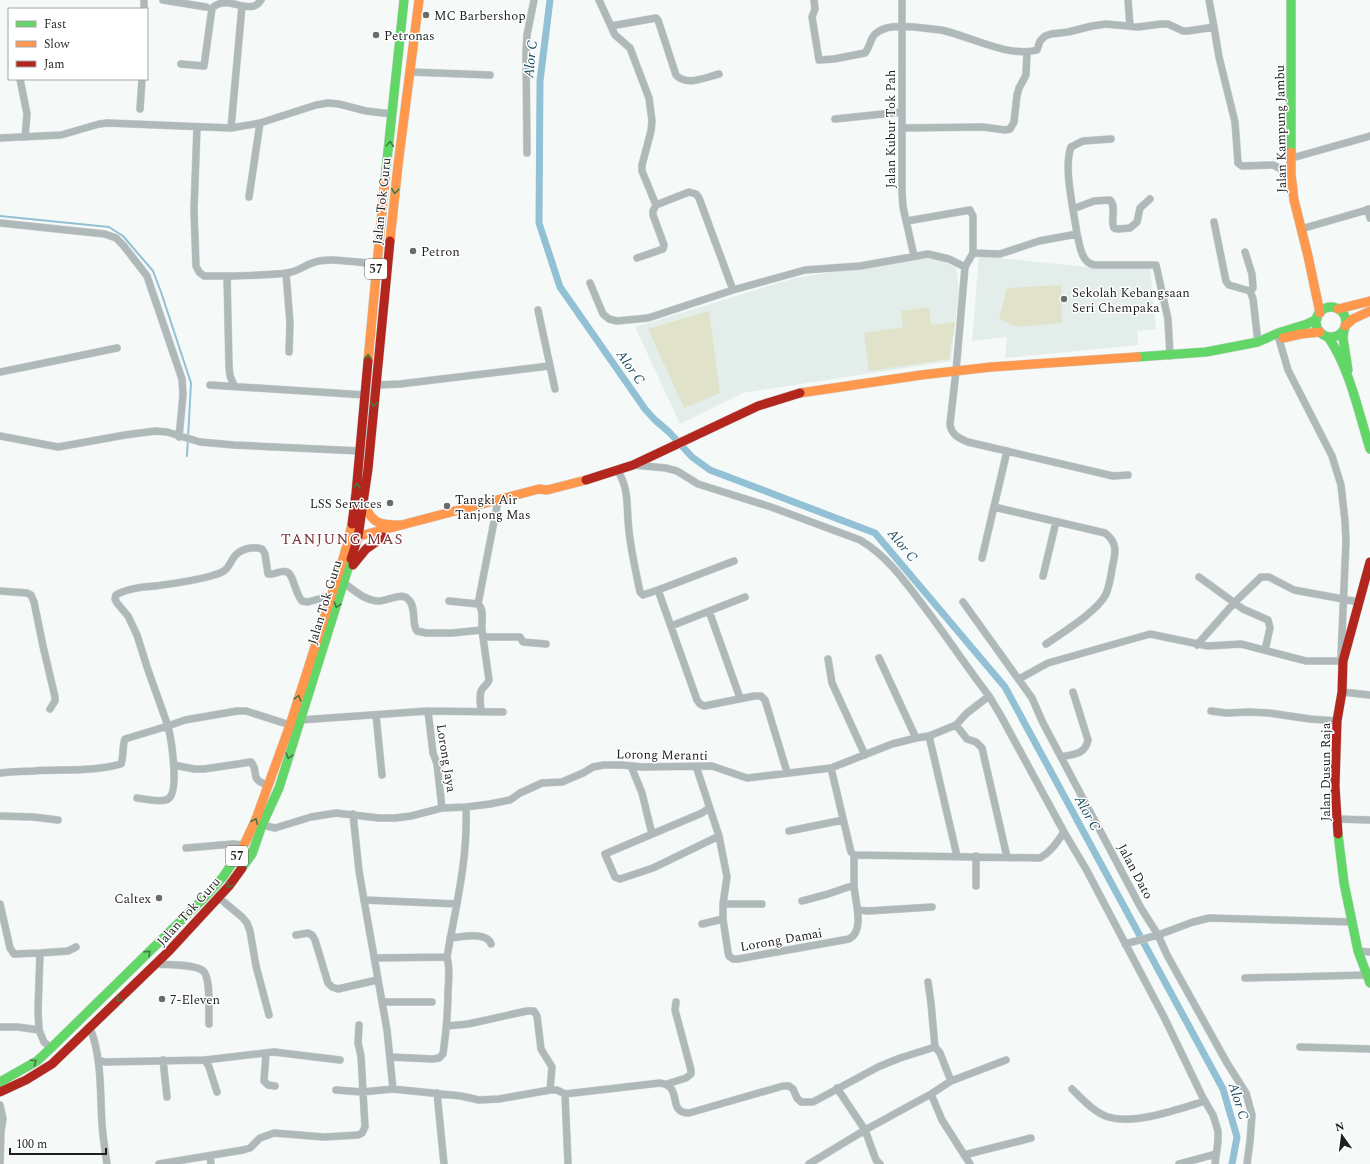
<svg xmlns="http://www.w3.org/2000/svg" width="1370" height="1164" font-family="Spectral,serif">
<style>
.built{fill:#e3eeea}
.green{fill:#e0e3c9}
.lines{fill:none;stroke-linecap:round;stroke-linejoin:round}
.stream{stroke:#92c0d4;stroke-width:2}
.canal{stroke:#92c0d4;stroke-width:7}
.street-casing{stroke:#d3d6d5;stroke-width:8}
.fast-casing{stroke:#d3d6d5;stroke-width:10}
.slow-casing{stroke:#d3d6d5;stroke-width:10}
.jam-casing{stroke:#d3d6d5;stroke-width:10}
.street{stroke:#afb9b9;stroke-width:7}
.fast{stroke:#63d668;stroke-width:9}
.slow{stroke:#ff974d;stroke-width:9}
.jam{stroke:#b3261e;stroke-width:9}
.oneway{stroke:#407b44}
.poi-dot{fill:#696c6b;stroke:#fff;stroke-width:1.5}
.labels{text-anchor:middle;stroke-width:3;stroke-linejoin:round;paint-order:stroke}
.shield{fill:#fff;stroke:#616362;stroke-width:1}
.shield-label{font-size:12px;font-weight:bold;fill:#1d201f}
.poi-label{font-size:13px;fill:#1d201f;stroke:#fff;text-anchor:start}
.street-label{font-size:13px;fill:#1d201f;stroke:#fff}
.water-label{font-size:14px;font-style:italic;fill:#174c61;stroke:#fff}
.quarter-label{font-size:15px;letter-spacing:1px;fill:#7d3539;stroke:#fff}
</style>
<rect width="100%" height="100%" fill="#f5faf8"/>
<path class="built" d="M979,256L1098,268L1150,267L1156,329L1137,331L1138,345L1005,358L1007,337L972,341Z
M927,257L938,259L956,267L959,290L951,361L743,393L680,424L635,327L795,278Z"/>
<path class="green" d="M1061,285L1062,323L1017,327L999,319L1007,288Z
M929,307L931,325L955,322L949,359L869,371L864,333L903,327L901,311Z
M709,311L720,393L684,408L648,329Z"/>
<g class="lines">
<path class="stream" d="M0,216L109,227L123,236L153,271L161,292L191,383L187,456"/>
<path class="canal" d="M550,0L540,81L539,223L560,287L645,409L655,420L669,432L692,457L710,470L875,533L1005,687L1223,1089L1237,1137L1232,1164"/>
<g class="street-casing">
<path id="street" d="M163,0L206,7
M599,0L615,35L630,48L649,98L652,121L651,131L642,165V171L656,205
M814,0L815,9L812,17L819,60L834,59L865,53C870,47 870,39 875,34C885,25 901,26 914,27C923,28 932,29 941,30C970,36 1008,58 1037,50L1040,41L1045,36L1051,34L1068,32L1092,26L1106,24L1138,27L1161,24H1168L1183,31H1188L1214,27L1209,0
M902,0V192L903,207L914,256
M1128,0L1130,26
M144,9V0
M611,26L656,18L658,20L676,75C687,87 706,77 719,74
M1214,27L1219,57L1235,122L1238,163L1242,166L1273,165L1291,174
M181,64L204,66L212,8C221,0 231,3 242,6
M410,72L490,75
M20,79L27,114L25,137
M140,109L142,79
M835,119L902,112
M197,127L194,210L196,266L199,272L204,276C230,276 261,276 287,273C300,271 304,265 315,262C332,257 359,263 376,264
M231,128L242,6C250,7 256,8 261,0
M902,128L983,127L1005,130L1010,129L1014,122L1017,95L1019,88L1026,75L1027,52
M0,138L61,135L99,124L108,123L231,128L260,123L316,105L328,103L339,104L366,111L392,114
M527,153L526,52L527,35L534,0
M1292,158L1370,136
M249,197L260,123
M1073,209L1094,201L1110,200C1117,207 1110,220 1114,228L1118,229L1130,228L1137,222L1140,208L1150,199
M1368,209L1370,218
M907,221L970,210L973,216V253
M1214,222L1226,281L1229,285L1250,291L1253,299L1258,342
M0,223L105,234L116,238L123,245L147,276L182,379L183,395L179,437
M1301,229L1370,209
M1077,234C1074,211 1063,168 1071,147L1083,141L1111,139
M1245,252L1252,274L1253,288L1250,291
M637,258L663,249L664,245L653,215V211L656,205L689,192L696,194L699,198L733,290
M286,273L290,323L289,352
M227,276L229,366L230,376L234,385
M590,283L603,314L609,319L617,321L648,318L733,290L805,270L860,266L928,254L949,259L965,267
M538,310L555,389
M1279,339L1288,370L1332,456L1341,485L1345,521L1346,541L1341,657
M0,372L117,348
M210,385L365,395
M376,385L400,384L549,366
M0,436L58,447L125,435L155,431L167,432L200,442L234,445L360,451
M634,465L666,468L677,471L698,484L771,507L860,540C886,555 904,580 922,604C945,634 966,666 989,696L1001,716L1064,832L1086,869L1165,1019L1203,1098L1213,1115L1218,1131V1141L1215,1164
M618,471C630,491 626,508 629,531C631,551 636,572 640,592L643,595L658,590L734,561
M1128,475L1113,476L968,442C959,438 951,435 950,424L956,371L965,267L973,253L1000,254L1039,241L1077,234C1080,246 1081,262 1094,265H1156L1168,319L1170,356
M994,507L1105,533C1117,542 1116,551 1113,564C1111,573 1110,585 1106,594C1098,611 1062,633 1046,644
M982,558L1007,451
M1043,576L1056,522
M1199,577L1243,609L1268,620L1270,628L1265,650
M344,583C354,590 365,601 379,601C388,601 401,592 408,599C417,607 411,623 417,631L426,633H452L482,630C481,622 485,610 478,604L449,601
M658,590L697,700L700,704L704,706L754,696H761L765,700L787,772
M0,591L27,593L31,595L34,602L43,646L55,697V701L50,709
M963,602L1032,698L1043,723L1141,908L1158,935L1167,955L1227,1063L1246,1093L1252,1115L1250,1141L1247,1164
M478,604L497,506
M709,611L740,698
M671,626L745,597
M483,637H520L523,642L546,644
M1197,645L1234,603L1261,577H1269L1294,590L1359,602
M879,658L916,738
M828,659L832,683L865,755
M1019,679L1048,663L1150,634L1208,646L1241,644L1306,661H1343
M1342,692L1370,695
M428,711L433,753L437,764L442,808
M1211,711L1226,713L1250,712L1269,713L1310,719L1337,721
M481,712C481,706 478,693 483,688C485,685 487,685 489,680L482,630
M376,715L382,775
M300,720L428,711L503,712
M290,725L246,711H237L185,720L168,726L148,670L137,635L128,616L117,603L115,599L116,595C128,588 143,587 156,586C175,583 195,581 214,575C218,574 224,572 227,568C230,565 231,561 234,557C240,549 252,546 262,549L265,554L268,574C274,576 281,569 287,572C294,575 295,594 302,601L308,602L332,595
M956,725L967,739L976,742L982,748L1007,857
M929,736L957,856
M1061,757C1073,754 1085,755 1088,740L1073,692
M174,765L194,769H204L251,762C260,772 248,779 268,785
M631,766L642,793L652,834
M696,766L719,836L727,877L723,904V919L728,952L729,956L733,959H738L849,939C866,930 854,899 854,884C854,874 854,865 854,855
M831,768L851,852L854,855L1040,858C1051,852 1057,842 1064,832
M0,773C11,772 23,771 34,771C63,769 93,772 121,764C124,756 122,747 125,739L168,726C171,738 180,792 168,799C162,803 144,799 137,798
M709,808L702,813L605,854L615,877L620,879L653,868L719,836
M353,814L359,871L364,900L387,1030L393,1089
M0,816L33,817L58,820
M1336,819L1370,820
M262,825L275,828L311,817L336,813L379,818H395L411,816L442,808L466,807L490,804L510,800L520,793L542,783L562,782L583,773L593,767L604,765H622L642,767L712,766L747,778L831,768L892,744L916,738L929,736L956,725L967,713L989,696
M789,831L843,820
M186,848L233,844L244,845
M976,886V856
M218,897L242,917L247,923L250,931L256,966L269,1015
M364,900L457,904
M802,901L828,894L854,885
M0,904L10,948L14,954L40,953L38,1010L39,1030
M723,904H762
M858,910L868,911L932,907
M702,924L723,919
M296,935L308,933L312,935L315,940L328,983L332,987L338,989L377,980
M450,938C462,937 487,931 491,944
M1125,944L1158,935L1193,922L1209,918L1352,922
M1358,951L1370,952
M40,953L68,951L76,947
M374,958L447,957
M156,964C168,965 192,964 202,970C212,976 208,1012 209,1024
M1245,978L1367,975
M928,982L931,1003L935,1047L940,1053L951,1081L931,1094L942,1120L970,1164
M382,1002H432
M447,1026L468,1024L527,1011H534L537,1016L541,1049L552,1067L550,1090
M0,1027H18L39,1030L44,1042L51,1048
M90,1028C102,1057 100,1093 102,1124C103,1138 105,1151 107,1164
M1300,1047L1370,1049
M266,1053L264,1081L268,1085L275,1086
M390,1057L433,1059L439,1058L443,1054C446,1033 448,1013 448,991C449,980 450,968 447,957C456,905 468,860 466,807
M98,1060L105,1062L205,1060L274,1052L340,1060
M163,1060L167,1097
M205,1060L209,1067L217,1092
M951,1081L1006,1060
M667,1084L686,1078L691,1074V1070L675,1010L676,1002
M837,1088L865,1130L876,1160L880,1164
M1072,1089C1082,1099 1095,1113 1108,1117C1135,1125 1179,1109 1205,1101
M336,1090L362,1092L393,1089L461,1096L479,1100L499,1099L550,1090H557L565,1094L660,1083C684,1086 666,1113 689,1113L783,1086H789L793,1089L797,1098L801,1102H813L878,1067L900,1058L935,1047
M437,1093L444,1164
M565,1094L568,1164
M0,1105L3,1119L1,1131L0,1164
M964,1155L1031,1138
M210,1156L211,1164
M159,1164L243,1150L250,1148L260,1138L274,1133L324,1137L358,1135L362,1133L365,1127L361,1056L358,1043L359,1025
M809,1164L865,1130L931,1094
M1179,1164L1216,1154"/>
</g>
<g class="fast-casing">
<path id="fast" d="M1291,0V152
M385,179L404,0
M1316 322a15 15 0 1 1 30 0a15 15 0 1 1-30 0Z
M1344,330L1343,338L1348,370
M1328,337C1349,366 1359,414 1370,449
M1137,357L1206,352L1258,342L1278,333L1307,324L1317,319
M1338,834L1344,883L1358,951L1370,983
M242,868L252,854L262,825L279,788L351,559
M0,1082L37,1061L51,1048L204,898L223,877L239,853"/>
</g>
<g class="slow-casing">
<path id="slow" d="M1291,152V174L1294,200L1308,256L1320,313
M390,241L398,165L419,0
M1338,309L1370,301
M1345,326L1353,319L1370,311
M1283,338L1301,334L1320,332
M368,361L385,179
M800,393L921,375L991,367L1137,357
M364,503C372,525 381,525 402,525
M352,538L539,489L547,490L586,480
M239,853L244,845L256,819L290,725L344,556L352,524"/>
</g>
<g class="jam-casing">
<path id="jam" d="M586,480L633,465L758,406L800,393
M352,524L356,493L368,361
M351,559L358,537L368,469L390,241
M353,565L366,549L383,537
M1338,834L1335,786L1337,721L1342,692L1343,661L1370,562
M0,1092L26,1080L52,1064L169,951L229,886L242,868"/>
</g>
<use href="#street" class="street"/>
<use href="#fast" class="fast"/>
<use href="#slow" class="slow"/>
<use href="#jam" class="jam"/>
</g>
<defs><path id="oneway-chevron" d="M-2-3.5L2.5 0L-2 3.5" fill="none" stroke-width="1.6" stroke-linecap="round" stroke-linejoin="round"/></defs>
<g class="oneway">
<use href="#oneway-chevron" transform="translate(390 144) rotate(-85)"/>
<use href="#oneway-chevron" transform="translate(395 191) rotate(96)"/>
<use href="#oneway-chevron" transform="translate(368 357) rotate(-85)"/>
<use href="#oneway-chevron" transform="translate(374 404) rotate(96)"/>
<use href="#oneway-chevron" transform="translate(357 486) rotate(-85)"/>
<use href="#oneway-chevron" transform="translate(337 605) rotate(107)"/>
<use href="#oneway-chevron" transform="translate(298 698) rotate(-72)"/>
<use href="#oneway-chevron" transform="translate(289 756) rotate(108)"/>
<use href="#oneway-chevron" transform="translate(255 821) rotate(-67)"/>
<use href="#oneway-chevron" transform="translate(229 885) rotate(130)"/>
<use href="#oneway-chevron" transform="translate(148 953) rotate(-44)"/>
<use href="#oneway-chevron" transform="translate(119 999) rotate(136)"/>
<use href="#oneway-chevron" transform="translate(34 1062) rotate(-35)"/>
</g>
<g class="poi-dot">
<circle cx="426" cy="15" r="4"/>
<circle cx="376" cy="35" r="4"/>
<circle cx="413" cy="251" r="4"/>
<circle cx="1064" cy="299" r="4"/>
<circle cx="390" cy="503" r="4"/>
<circle cx="447" cy="506" r="4"/>
<circle cx="159" cy="898" r="4"/>
<circle cx="162" cy="999" r="4"/>
</g>
<g class="labels">
<g class="shield">
<rect x="365" y="259" width="22" height="20" rx="3"/>
<rect x="226" y="846" width="22" height="20" rx="3"/>
</g>
<g class="shield-label">
<text x="376" y="273">57</text>
<text x="237" y="860">57</text>
</g>
<g class="poi-label">
<text x="434" y="20">MC Barbershop</text>
<text x="384" y="40">Petronas</text>
<text x="421" y="256">Petron</text>
<text x="1072" y="297">Sekolah Kebangsaan<tspan x="1072" dy="15">Seri Chempaka</tspan></text>
<text x="455" y="504">Tangki Air<tspan x="455" dy="15">Tanjong Mas</tspan></text>
<text x="382" y="508" text-anchor="end">LSS Services</text>
<text x="151" y="903" text-anchor="end">Caltex</text>
<text x="170" y="1004">7-Eleven</text>
</g>
<g class="street-label">
<text transform="translate(890 129) rotate(-90)" y="5">Jalan Kubur Tok Pah</text>
<text transform="translate(1280 129) rotate(-91)" y="5">Jalan Kampung Jambu</text>
<text transform="translate(381 201) rotate(-84)" y="5">Jalan Tok Guru</text>
<text transform="translate(324 602) rotate(-73)" y="5">Jalan Tok Guru</text>
<text transform="translate(662 754) rotate(1)" y="5">Lorong Meranti</text>
<text transform="translate(447 758) rotate(81)" y="5">Lorong Jaya</text>
<text transform="translate(1325 772) rotate(-90)" y="5">Jalan Dusun Raja</text>
<text transform="translate(1136 871) rotate(62)" y="5">Jalan Dato</text>
<text transform="translate(188 911) rotate(-48)" y="5">Jalan Tok Guru</text>
<text transform="translate(781 939) rotate(-10)" y="5">Lorong Damai</text>
</g>
<g class="water-label">
<text transform="translate(530 59) rotate(-84)" y="5">Alor C</text>
<text transform="translate(631 367) rotate(55)" y="5">Alor C</text>
<text transform="translate(903 545) rotate(50)" y="5">Alor C</text>
<text transform="translate(1088 813) rotate(61)" y="5">Alor C</text>
<text transform="translate(1239 1101) rotate(72)" y="5">Alor C</text>
</g>
<g class="quarter-label">
<text x="342" y="544">TANJUNG MAS</text>
</g>
</g>
<rect x="8" y="8" width="140" height="72" fill="#ffffff" stroke="#a5a6a5"/>
<rect x="16" y="21" width="20" height="6" fill="#63d668" stroke="#a5a6a5"/>
<text x="44" y="28" font-size="12" fill="#1d201f">Fast</text>
<rect x="16" y="41" width="20" height="6" fill="#ff974d" stroke="#a5a6a5"/>
<text x="44" y="48" font-size="12" fill="#1d201f">Slow</text>
<rect x="16" y="61" width="20" height="6" fill="#b3261e" stroke="#a5a6a5"/>
<text x="44" y="68" font-size="12" fill="#1d201f">Jam</text>
<g transform="translate(1342 1136) rotate(346)" stroke="#ffffff" stroke-width="3" paint-order="stroke">
<path d="M0-3L7 15L0 10L-7 15Z" fill="#1d201f"/>
<text y="-6" font-size="11" font-weight="bold" text-anchor="middle" fill="#1d201f">N</text>
</g>
<path d="M10 1148v6h96v-6" fill="none" stroke="#1d201f" stroke-width="2"/>
<text x="16" y="1148" font-size="12" fill="#1d201f" stroke="#ffffff" stroke-width="3" paint-order="stroke">100 m</text>
</svg>
